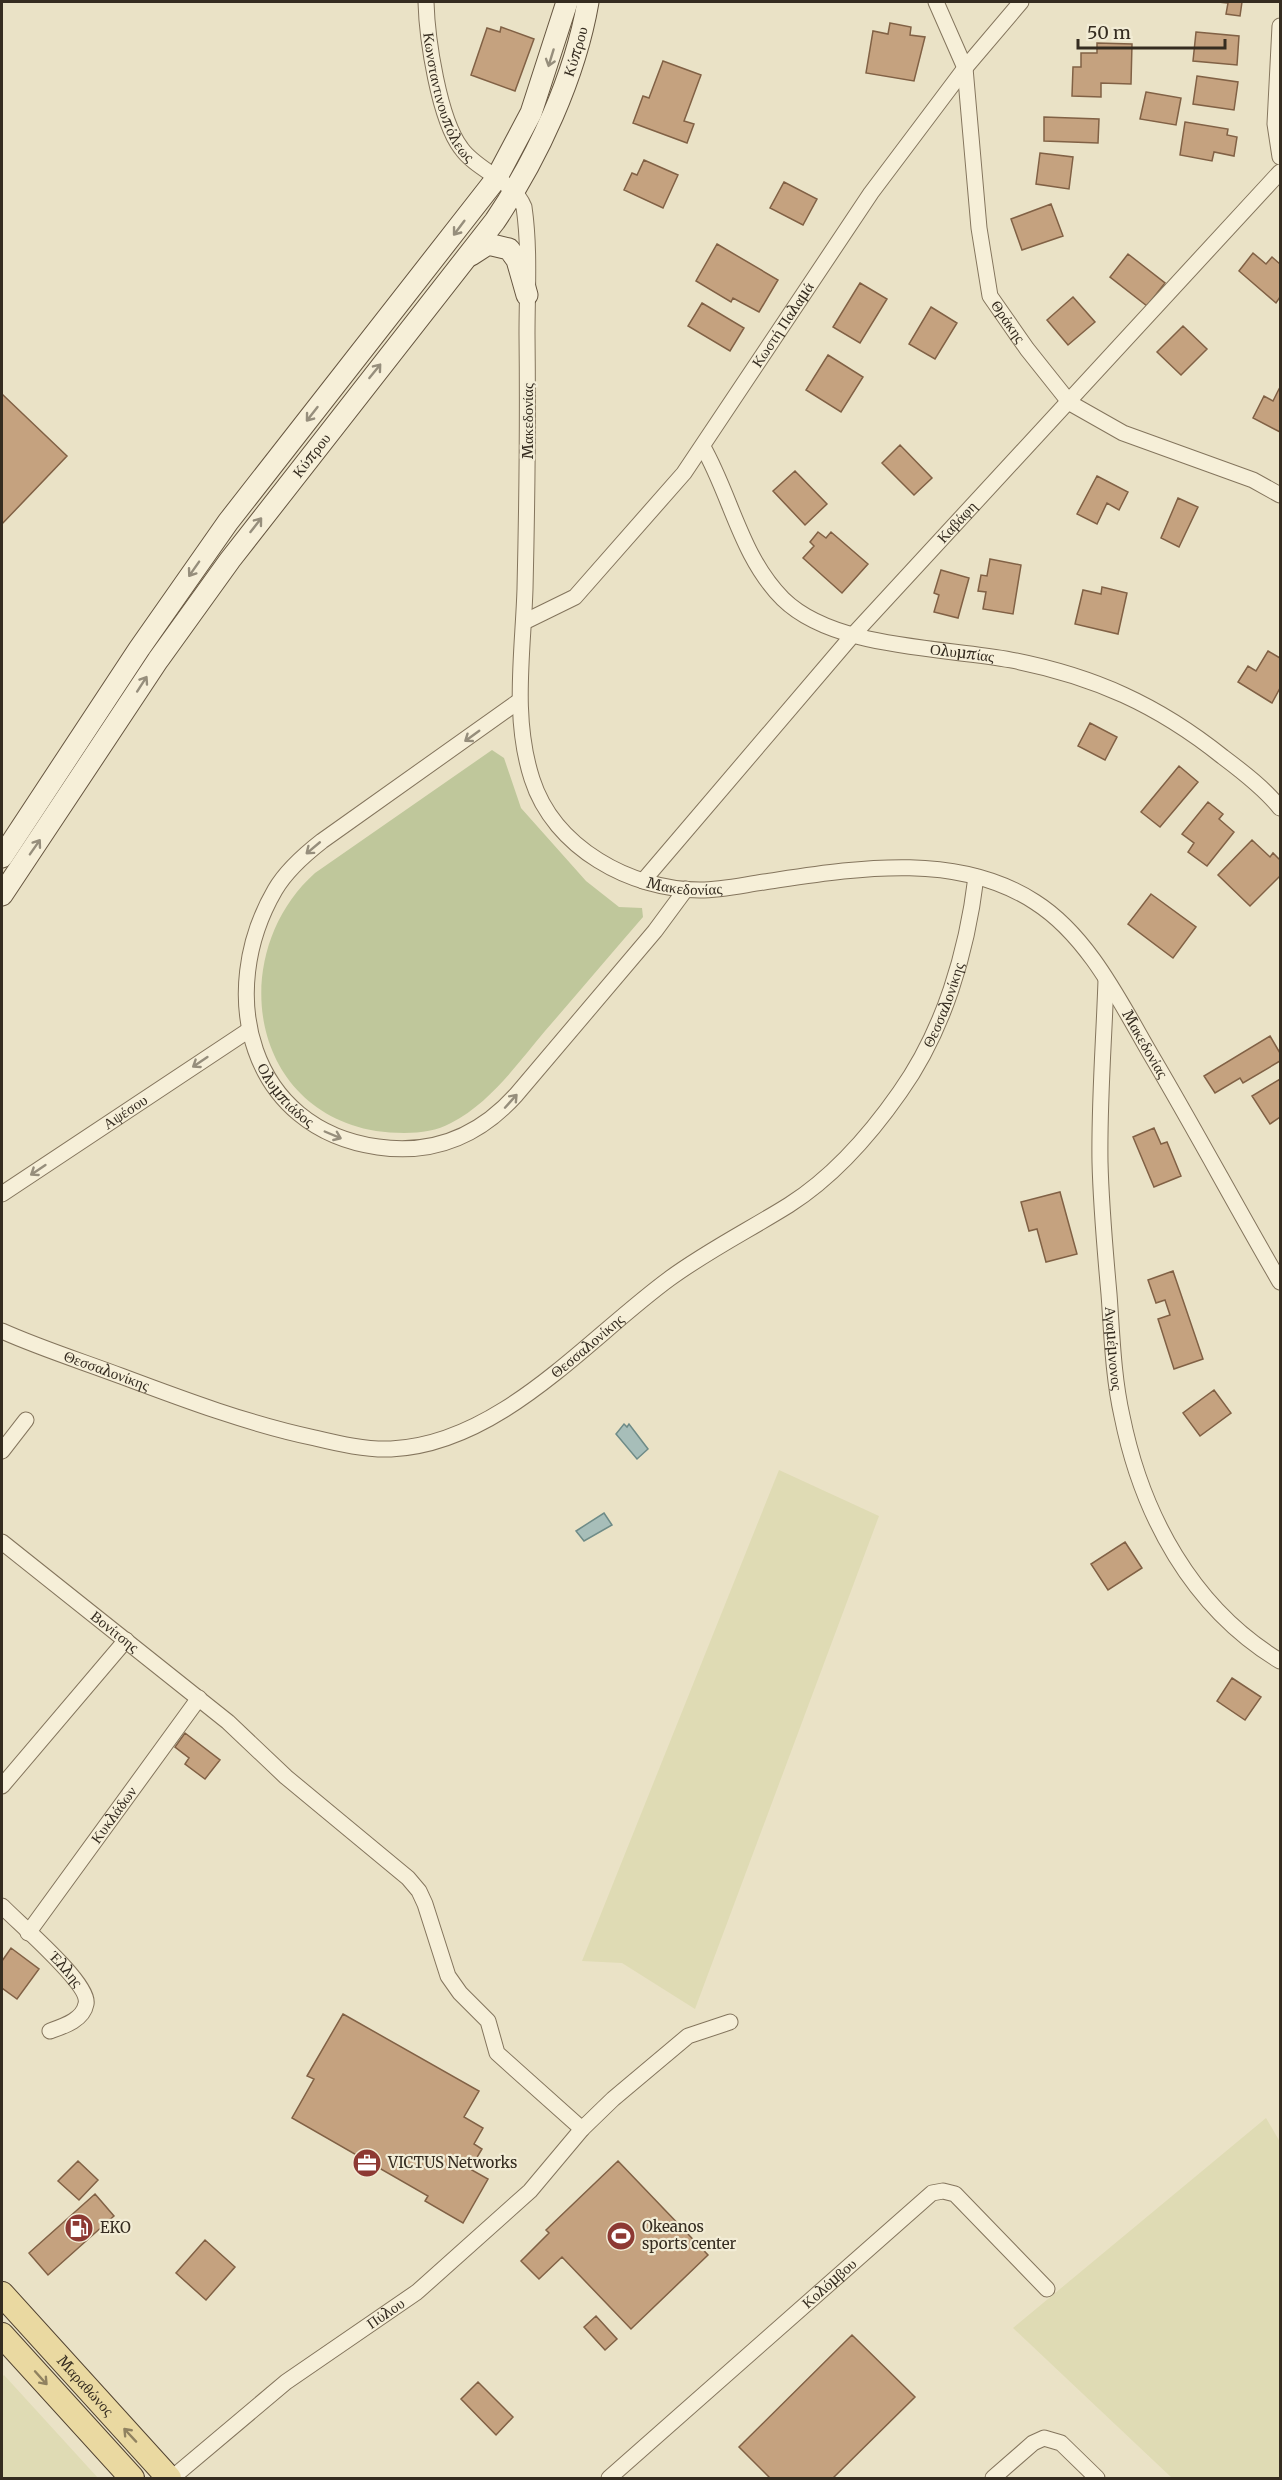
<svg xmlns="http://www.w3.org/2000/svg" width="1282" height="2480" font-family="Merriweather,serif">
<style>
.farmland{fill:#dfdbb4}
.green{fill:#bfc79b}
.water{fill:#a7beb9;stroke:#6e8b87;stroke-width:1.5}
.building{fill:#c5a27f;stroke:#816145;stroke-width:1.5}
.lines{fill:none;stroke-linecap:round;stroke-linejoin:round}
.street-casing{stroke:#84755d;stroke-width:17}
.secondary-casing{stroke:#665640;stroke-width:23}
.primary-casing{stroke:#524331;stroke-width:26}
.street{stroke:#f6efd8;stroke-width:15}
.secondary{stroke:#f6efd8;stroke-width:21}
.primary{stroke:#ead9a1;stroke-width:24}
.oneway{stroke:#968e7c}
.oneway2{stroke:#908260}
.labels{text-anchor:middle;stroke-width:4.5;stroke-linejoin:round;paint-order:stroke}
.street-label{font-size:15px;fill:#352c20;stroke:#f2ecd5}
.poi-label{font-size:15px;fill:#352c20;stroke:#f2ecd5;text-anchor:start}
</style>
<rect width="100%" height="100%" fill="#eae2c6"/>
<path class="farmland" d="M779,1470L879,1516L695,2009L622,1963L582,1961Z
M1266,2118L1280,2142V2478H1172L1013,2328Z
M4,2375L98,2478H2V2377Z"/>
<path class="green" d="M492,750L504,758L521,808L586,881L619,907L642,908L643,917C610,955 578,993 545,1031C517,1064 491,1102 451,1123C430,1135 400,1134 376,1131C247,1109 227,952 315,873Z"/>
<path class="water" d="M624,1424L627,1427L629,1424L648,1449L637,1459L616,1434Z
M604,1513L612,1525L584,1541L576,1531Z"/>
<path class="building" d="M1218,2H1242L1240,16L1226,14L1228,3Z
M890,23L911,27L910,35L925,37L914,81L866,73L873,31L888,34Z
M501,27L534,39L515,91L471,75L487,28L500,32Z
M1196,32L1239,36L1237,65L1193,61Z
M1097,43L1132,44L1131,84L1101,83V97L1072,96L1073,67H1081V53H1097Z
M663,61L701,75L684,121L694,124L687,143L633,123L643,96L649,98Z
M1197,76L1238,82L1234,110L1193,104Z
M1146,92L1181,98L1176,125L1140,119Z
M1044,117L1099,119L1098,143L1044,141Z
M1185,122L1228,129L1227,135L1237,137L1234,156L1214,152L1212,161L1180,155Z
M1040,153L1073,157L1069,189L1036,184Z
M644,160L678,175L663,208L624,190L632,173L637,175Z
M784,182L817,199L803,225L770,208Z
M1051,204L1063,236L1022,250L1011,219Z
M717,244L778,280L759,312L733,298L731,302L696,281Z
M1253,253L1266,264L1272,257L1280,264V297L1276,303L1239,271Z
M1128,254L1165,283L1147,306L1110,277Z
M860,283L887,299L860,343L833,327Z
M1073,297L1095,322L1068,345L1047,320Z
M702,303L744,328L730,351L688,326Z
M931,307L957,323L935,359L909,344Z
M1183,326L1207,349L1181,375L1157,352Z
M828,355L863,377L841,412L806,390Z
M1279,389L1280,390V432L1253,418L1264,396L1273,401Z
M2,394L67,456L2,524Z
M900,445L932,478L914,495L882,463Z
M795,471L827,504L805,525L773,491Z
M1097,476L1128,492L1119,510L1107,503L1097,524L1077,514Z
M1178,498L1198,507L1179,547L1161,538Z
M818,532L826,538L831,532L868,564L842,593L803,558L814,546L810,542Z
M990,559L1021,565L1013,614L983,609L986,592L978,591L981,575L987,576Z
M941,570L969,578L958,618L934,612L939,595L934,593Z
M1102,587L1127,593L1118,634L1075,624L1083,590L1101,594Z
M1268,651L1280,658V688L1272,703L1238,682L1248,666L1256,671Z
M1090,723L1117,737L1105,760L1078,746Z
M1179,766L1198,782L1160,827L1141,812Z
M1208,802L1223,814L1219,819L1234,832L1207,866L1188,852L1194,843L1182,834Z
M1252,840L1270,857L1273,853L1280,860V876L1250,906L1218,875Z
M1151,894L1196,927L1173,958L1128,924Z
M1270,1036L1280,1053V1061L1243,1083L1240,1078L1215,1093L1204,1076Z
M1280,1079V1117L1270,1124L1252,1096Z
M1154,1128L1161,1144L1167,1142L1181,1176L1154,1187L1133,1137Z
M1060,1192L1077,1254L1046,1262L1037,1229L1029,1231L1021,1202Z
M1173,1271L1203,1359L1174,1369L1158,1319L1170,1315L1165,1300L1156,1303L1148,1280Z
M1214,1390L1231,1413L1200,1436L1183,1413Z
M1125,1542L1142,1568L1108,1590L1091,1564Z
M1232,1678L1261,1697L1245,1720L1217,1701Z
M185,1733L220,1760L205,1779L185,1764L189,1758L175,1747Z
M11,1948L39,1969L17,1999L2,1988V1961Z
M343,2014L479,2091L464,2117L483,2128L474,2144L482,2149L470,2169L488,2179L463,2223L425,2201L428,2196L292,2118L314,2079L307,2076Z
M78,2161L98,2180L79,2200L58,2181Z
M618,2161L708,2255L631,2329L562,2257L539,2279L521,2261L549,2233L546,2230Z
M95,2194L114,2216L48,2275L29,2253Z
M205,2240L235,2267L206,2300L176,2273Z
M596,2316L617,2339L605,2350L584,2327Z
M852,2335L915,2397L833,2478H770L739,2447Z
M478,2382L513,2417L496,2435L461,2399Z"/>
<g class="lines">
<g class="street-casing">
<g id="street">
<path id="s1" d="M426,2C427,39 439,119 461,148C477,171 513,180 524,207C530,248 527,292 527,334C528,419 527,504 525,589C523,653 512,717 532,779C554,848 631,890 700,890C722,890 743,885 764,882C852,869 955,850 1035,902C1090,937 1122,1006 1154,1060C1197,1133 1237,1208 1280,1282"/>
<path id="s2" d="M936,2L965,68L979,228L990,296L1027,349L1070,403L1123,433L1253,480L1280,495"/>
<path d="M1280,26L1275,124L1280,157"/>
<path id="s3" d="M703,447C731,496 741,557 783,599C834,649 943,647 1011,660C1094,676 1158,705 1223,757C1243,772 1265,789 1280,808"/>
<path id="s4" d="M524,622L575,597L684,473L871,193L965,68L1021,2"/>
<path id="s5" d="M519,701L322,841C304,855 286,871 275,890C215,993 249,1129 378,1147C434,1155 479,1136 516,1095L655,931L686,889"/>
<path id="s6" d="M643,881L852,636L1280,172"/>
<path id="s7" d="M1106,980C1104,1041 1099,1101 1100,1162C1101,1206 1105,1250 1109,1294C1112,1334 1113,1376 1122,1416C1142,1515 1192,1608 1280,1661"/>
<path id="s8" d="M2,1194L249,1030"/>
<path id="s9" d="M2,1331C40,1348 81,1361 121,1376C185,1400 249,1424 315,1438C340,1444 366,1450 391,1449C500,1444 586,1340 669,1279C707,1251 749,1230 789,1205C833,1177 870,1135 900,1092C944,1030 967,952 976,877"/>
<path d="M2,1451L26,1420"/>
<path id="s10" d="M2,1542L228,1722L286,1777L408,1878L419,1891L425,1904L448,1976L460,1993L488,2021L497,2053L582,2129"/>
<path d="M2,1786L126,1640"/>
<path id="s11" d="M2,1906C17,1922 91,1984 86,2004C83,2020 64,2026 50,2031"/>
<path id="s12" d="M28,1933L199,1698"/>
<path id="s13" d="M172,2478L286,2382L417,2292L530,2191L582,2129L613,2099L688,2036L730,2022"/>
<path id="s14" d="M609,2478L932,2193L943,2191L955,2194L1047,2289"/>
<path d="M993,2478L1033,2443L1044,2438L1061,2443L1097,2478"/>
</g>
</g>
<g class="secondary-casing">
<g id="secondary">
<path d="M471,255L488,244L509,249L517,260L527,295"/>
<path d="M2,857L139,649L228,522L496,179L531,113L567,2"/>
<path id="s15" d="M2,895L158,660L230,560L495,221C538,157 575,77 588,2"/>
</g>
</g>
<g class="primary-casing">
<g id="primary">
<path id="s16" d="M2,2294L169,2478"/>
<path d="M2,2335L132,2478"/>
</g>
</g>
<use href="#street" class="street"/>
<use href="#secondary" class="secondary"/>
<use href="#primary" class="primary"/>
</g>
<defs><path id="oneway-shaft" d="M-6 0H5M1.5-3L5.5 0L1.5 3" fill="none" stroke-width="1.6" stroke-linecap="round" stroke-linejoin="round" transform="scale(1.5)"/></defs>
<g class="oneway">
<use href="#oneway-shaft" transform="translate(551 58) rotate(107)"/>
<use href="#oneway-shaft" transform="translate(459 228) rotate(127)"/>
<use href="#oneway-shaft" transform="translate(375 371) rotate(-51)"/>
<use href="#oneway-shaft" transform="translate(312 414) rotate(128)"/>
<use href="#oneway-shaft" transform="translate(256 525) rotate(-52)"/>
<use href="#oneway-shaft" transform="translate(194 569) rotate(125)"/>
<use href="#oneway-shaft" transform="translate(142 684) rotate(-57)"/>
<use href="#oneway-shaft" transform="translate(472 736) rotate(144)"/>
<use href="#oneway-shaft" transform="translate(35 847) rotate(-55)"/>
<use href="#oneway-shaft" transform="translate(313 848) rotate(140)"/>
<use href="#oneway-shaft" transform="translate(200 1062) rotate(146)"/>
<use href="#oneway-shaft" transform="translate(511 1101) rotate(-48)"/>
<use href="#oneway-shaft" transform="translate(333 1135) rotate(23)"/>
<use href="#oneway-shaft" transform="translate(38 1170) rotate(146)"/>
</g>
<g class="oneway2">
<use href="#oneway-shaft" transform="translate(41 2378) rotate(48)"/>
<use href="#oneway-shaft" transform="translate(130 2435) rotate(-133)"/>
</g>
<defs>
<g id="office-disc" transform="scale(1.5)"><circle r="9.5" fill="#8d3933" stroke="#f2ecd5"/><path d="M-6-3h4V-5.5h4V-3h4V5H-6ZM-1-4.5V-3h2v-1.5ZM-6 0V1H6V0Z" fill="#fff"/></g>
<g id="fuel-disc" transform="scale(1.5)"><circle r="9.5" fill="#8d3933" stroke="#f2ecd5"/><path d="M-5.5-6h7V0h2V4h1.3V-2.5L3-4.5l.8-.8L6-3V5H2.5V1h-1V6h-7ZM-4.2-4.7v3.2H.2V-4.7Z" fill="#fff"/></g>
<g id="stadium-disc" transform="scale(1.5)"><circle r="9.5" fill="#8d3933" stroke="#f2ecd5"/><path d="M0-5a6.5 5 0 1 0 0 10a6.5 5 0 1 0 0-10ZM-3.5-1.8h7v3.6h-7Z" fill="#fff"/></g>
</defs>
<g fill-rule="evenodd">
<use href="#office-disc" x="367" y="2163"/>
<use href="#fuel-disc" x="79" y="2228"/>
<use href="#stadium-disc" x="621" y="2236"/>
</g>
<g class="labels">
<g class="street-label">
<text dy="5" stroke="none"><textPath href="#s15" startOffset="1024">Κύπρου</textPath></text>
<text dy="5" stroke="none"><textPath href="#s1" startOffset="99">Κωνσταντινουπόλεως</textPath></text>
<text dy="5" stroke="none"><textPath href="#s2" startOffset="333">Θράκης</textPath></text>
<text dy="5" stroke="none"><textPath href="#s4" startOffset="400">Κωστή Παλαμά</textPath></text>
<text transform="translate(528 421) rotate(-90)" y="5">Μακεδονίας</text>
<text dy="5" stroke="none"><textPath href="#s15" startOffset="538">Κύπρου</textPath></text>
<text dy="5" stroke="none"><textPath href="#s6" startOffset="477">Καβάφη</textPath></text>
<text dy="5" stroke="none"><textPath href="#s3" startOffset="363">Ολυμπίας</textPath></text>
<text dy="5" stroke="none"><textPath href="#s1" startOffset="1011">Μακεδονίας</textPath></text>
<text dy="5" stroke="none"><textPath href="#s9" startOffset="1138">Θεσσαλονίκης</textPath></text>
<text dy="5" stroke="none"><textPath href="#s1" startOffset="1551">Μακεδονίας</textPath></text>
<text dy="5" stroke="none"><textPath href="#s5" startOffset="531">Ολυμπιάδος</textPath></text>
<text dy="5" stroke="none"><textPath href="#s8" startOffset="148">Αψέσου</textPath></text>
<text dy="5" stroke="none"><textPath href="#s9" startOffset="634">Θεσσαλονίκης</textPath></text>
<text dy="5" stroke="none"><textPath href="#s7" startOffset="369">Αγαμέμνονος</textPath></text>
<text dy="5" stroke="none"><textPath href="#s9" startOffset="112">Θεσσαλονίκης</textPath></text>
<text dy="5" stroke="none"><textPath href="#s10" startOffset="144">Βονίτσης</textPath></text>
<text dy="5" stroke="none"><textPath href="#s12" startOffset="146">Κυκλάδων</textPath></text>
<text dy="5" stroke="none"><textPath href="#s11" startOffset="90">Έλλης</textPath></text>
<text dy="5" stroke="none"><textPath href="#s14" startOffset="294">Κολόμβου</textPath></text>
<text dy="5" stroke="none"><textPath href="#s13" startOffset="270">Πύλου</textPath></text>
<text dy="5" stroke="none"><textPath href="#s16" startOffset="124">Μαραθώνος</textPath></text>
</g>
<g class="poi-label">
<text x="388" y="2168">VICTUS Networks</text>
<text x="642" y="2232">Okeanos<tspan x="642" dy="17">sports center</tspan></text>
<text x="100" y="2233">EKO</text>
</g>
</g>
<rect width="1282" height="2480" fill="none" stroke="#352c20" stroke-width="6"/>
<path d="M1078 39v9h147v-9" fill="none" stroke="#352c20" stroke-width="3"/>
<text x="1087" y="39" font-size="18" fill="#352c20" stroke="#f2ecd5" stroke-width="4.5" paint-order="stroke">50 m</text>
</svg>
